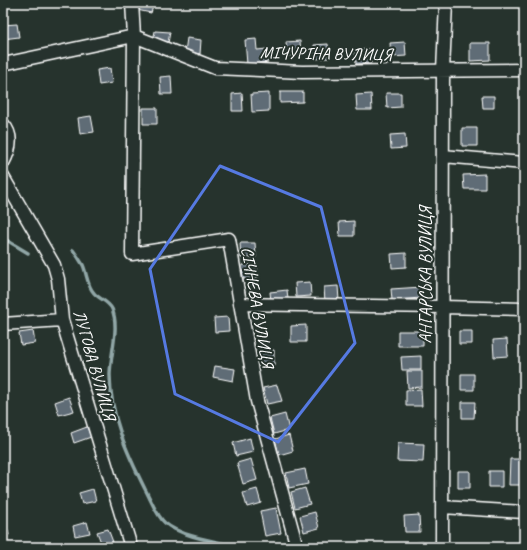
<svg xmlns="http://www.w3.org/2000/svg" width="527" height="550" font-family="Caveat,sans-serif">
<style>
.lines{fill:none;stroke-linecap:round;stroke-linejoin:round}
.stream{stroke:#91a7a7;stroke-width:3.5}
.building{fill:#5f6c76;stroke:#fff}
.minor-casing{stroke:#fff;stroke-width:15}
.minor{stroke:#26332d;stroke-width:12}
.marked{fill:none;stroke:#567ae2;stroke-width:3;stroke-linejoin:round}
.labels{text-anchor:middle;stroke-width:4;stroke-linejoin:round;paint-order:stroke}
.street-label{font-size:17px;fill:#fff;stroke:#26332d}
</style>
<rect width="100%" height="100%" fill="#26332d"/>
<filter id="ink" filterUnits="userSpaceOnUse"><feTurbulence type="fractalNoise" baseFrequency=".025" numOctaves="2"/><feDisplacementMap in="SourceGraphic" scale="8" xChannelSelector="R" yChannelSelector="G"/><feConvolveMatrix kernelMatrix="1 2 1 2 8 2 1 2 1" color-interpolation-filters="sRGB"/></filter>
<g filter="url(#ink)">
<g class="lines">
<path class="stream" d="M3,238L28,253
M73,250C76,254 80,260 83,265C87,274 87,286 94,293C99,299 108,301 112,309C120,328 110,355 110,375C110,416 127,453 145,489C151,500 156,515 165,523C181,537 219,542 240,547"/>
</g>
<path class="building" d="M139,3H154L151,13L137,10Z
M17,24L19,37L3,39V25Z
M155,31L170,32L168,43L153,41Z
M187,38L201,40L200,54L185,52Z
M256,39L257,50L267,49L268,62L247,64L245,40Z
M300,41L301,55L287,56L286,42Z
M405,42L406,56L391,57L390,43Z
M470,43H490V60L470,61Z
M522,43H524V61H522Z
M328,44L329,58L315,59L314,45Z
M370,49L371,63L356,64L355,50Z
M110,68L112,83L99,85L97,70Z
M171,76L172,94H161L160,77Z
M280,92H303V102L280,103Z
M242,93L243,111H232V94Z
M269,93V111L252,112L251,94Z
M386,93H401V107L387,108Z
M371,94L372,110H357L356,95Z
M482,96H494V108H483Z
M143,108H157V124H143Z
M91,116L94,132L80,134L78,118Z
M462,128H477V146H462Z
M405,134L406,148L391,149L390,135Z
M485,174V189H464L463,175Z
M354,221V236H340L339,222Z
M240,243H255L256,257L241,258Z
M406,253V267L392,268L391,254Z
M257,264L258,278L243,279L242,265Z
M310,282L311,296L296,297L295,283Z
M338,286L339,301L325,302L324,287Z
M422,287V298L392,300L391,289Z
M287,290L288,299L271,301L270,292Z
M228,317L229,331L215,332L214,318Z
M306,325V342H291V326Z
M33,331L35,343L21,345L19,333Z
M398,331H423V346H398Z
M459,331H472V344H459Z
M507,339L508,356L494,357L493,340Z
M274,350V367H260L259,351Z
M421,356V370H402L401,357Z
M215,366L235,369L233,381L213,377Z
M407,371H422V387L408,388Z
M461,374H474V390H461Z
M277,385L282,401L267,404L263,388Z
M421,389L422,406H406V390Z
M69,397L74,411L59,415L55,402Z
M462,402H475L474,418H462Z
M285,414L289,430L274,434L270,418Z
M87,427L91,437L74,443L71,433Z
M289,435L293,451L279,455L275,439Z
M250,438L253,452L236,456L233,443Z
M398,443L424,444L423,462L397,461Z
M251,459L257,480L243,484L237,463Z
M510,459H524V485H509Z
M305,469L308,484L289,488L286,473Z
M458,471H470V488H458Z
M489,471H502V487H489Z
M305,488L310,504L295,508L291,492Z
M93,489L96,501L82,504L79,493Z
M257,489L261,503L247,507L243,493Z
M276,508L281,533L265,536L260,511Z
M315,512L319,528L304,532L300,516Z
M419,515L420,532H405L404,516Z
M3,522H6L9,535L3,536Z
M87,522L90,533L75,536L73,526Z
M108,529L113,542L102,545L97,532Z
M423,542V547H408V543Z"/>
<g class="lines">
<g class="minor-casing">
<path id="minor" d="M132,3L134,36L132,254L229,239L257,401L297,547
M134,36L215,68L302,72L524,70
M3,64L134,36
M3,124C14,136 10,150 3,163
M443,156L524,163
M3,177L54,265L58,279L62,320L131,547
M240,304L442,307L524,309
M3,324L62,320
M442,507L524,512
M442,547L443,71L446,3"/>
</g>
<use href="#minor" class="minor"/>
</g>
</g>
<path class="marked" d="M220,166L321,207L355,343L278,442L175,394L150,269Z"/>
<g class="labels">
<g class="street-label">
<text transform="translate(326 53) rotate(1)" y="6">МІЧУРІНА ВУЛИЦЯ</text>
<text transform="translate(425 275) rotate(-90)" y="6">АНГАРСЬКА ВУЛИЦЯ</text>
<text transform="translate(258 307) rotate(80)" y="6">СІЧНЕВА ВУЛИЦЯ</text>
<text transform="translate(95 365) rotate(74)" y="6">ЛУГОВА ВУЛИЦЯ</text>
</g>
</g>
<rect width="527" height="550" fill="none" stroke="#26332d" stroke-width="16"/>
<rect x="8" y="8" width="511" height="534" fill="none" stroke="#fff" stroke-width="1.5" filter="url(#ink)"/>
</svg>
